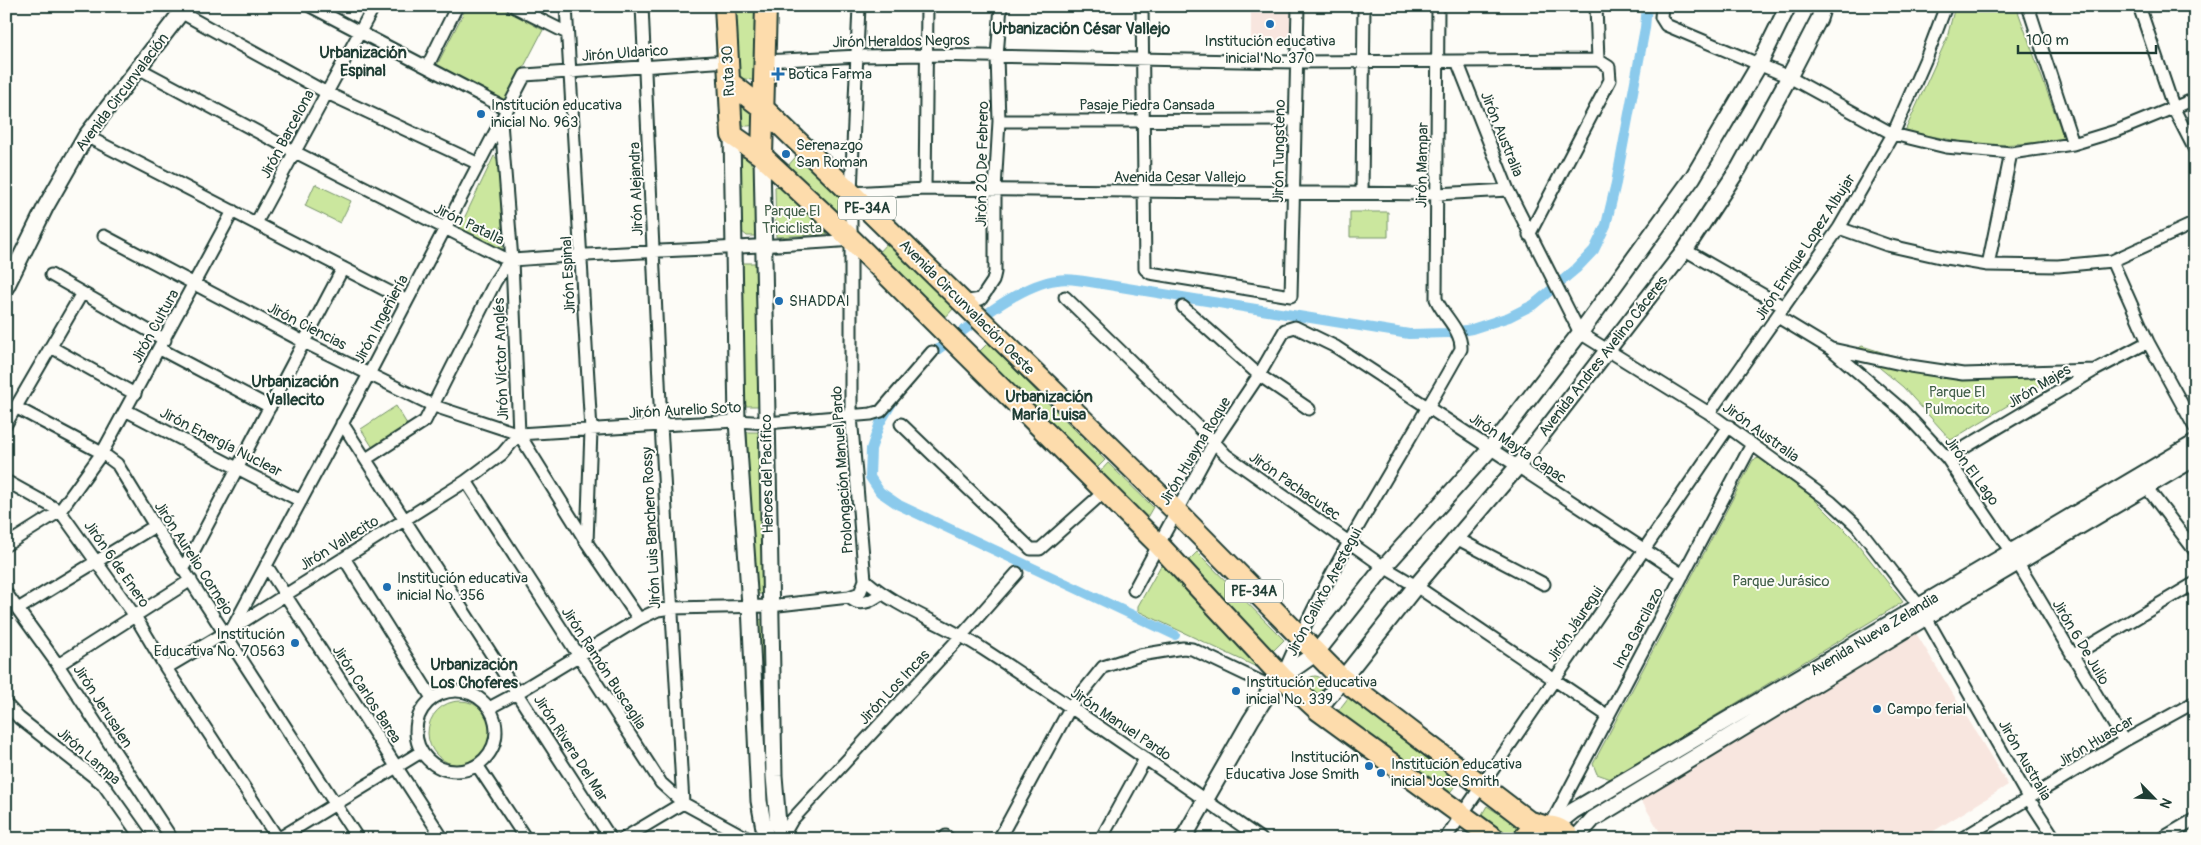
<svg xmlns="http://www.w3.org/2000/svg" width="2201" height="845" font-family="Pangolin,sans-serif">
<style>
.built{fill:#f8e6df}
.green{fill:#cbe79e;stroke:#759269}
.lines{fill:none;stroke-linecap:round;stroke-linejoin:round}
.canal{stroke:#8bcaec;stroke-width:10}
.street-casing{stroke:#1f3d34;stroke-width:15}
.secondary-casing{stroke:#1f3d34;stroke-width:19}
.highway-casing{stroke:#1f3d34;stroke-width:24}
.street{stroke:#fdfcf7;stroke-width:11}
.secondary{stroke:#fdfcf7;stroke-width:15}
.highway{stroke:#fddcac;stroke-width:20}
.poi-dot{fill:#1f6fb2;stroke:#fdfcf7;stroke-width:2}
.labels{text-anchor:middle;stroke-width:4;stroke-linejoin:round;paint-order:stroke}
.shield{fill:#fdfcf7;stroke:#62766e;stroke-width:1}
.shield-label{font-size:14px;font-weight:bold;fill:#1f3d34}
.street-label{font-size:15px;fill:#1f3d34;stroke:#fdfcf7}
.poi-label{font-size:15px;fill:#1f3d34;stroke:#fdfcf7;text-anchor:start}
.park-label{font-size:15px;fill:#415f49;stroke:#fdfcf7}
.neighbourhood-label{font-size:16px;font-weight:bold;fill:#1f3d34;stroke:#fdfcf7}
</style>
<rect width="100%" height="100%" fill="#fdfcf7"/>
<filter id="ink" filterUnits="userSpaceOnUse"><feTurbulence type="fractalNoise" baseFrequency=".02" numOctaves="2"/><feDisplacementMap in="SourceGraphic" scale="10" xChannelSelector="R" yChannelSelector="G"/><feConvolveMatrix kernelMatrix="1 2 1 2 8 2 1 2 1" color-interpolation-filters="sRGB"/></filter>
<g filter="url(#ink)">
<path class="built" d="M1251,6H1290V41L1287,44L1251,43Z
M1916,633L2008,785L1921,839H1664L1641,800Z"/>
<path class="green" d="M467,6H498L543,30L506,101L437,65Z
M734,6H755L756,81L735,77Z
M1955,6H2016L2065,141L1983,146L1905,131L1947,38Z
M744,105L755,107V124C749,127 744,127 739,122L738,109Z
M800,152L844,198L838,215L787,167Z
M494,156L499,160L503,250L459,229Z
M744,157L757,169V232L755,236H747L741,231L738,160Z
M315,184L351,201L340,223L305,206Z
M780,184L827,230V234L776,237L775,187Z
M1350,212H1388V237H1350Z
M887,243L954,308L943,320L876,255Z
M739,263H758L761,406H742Z
M988,343L1105,460L1094,471L977,354Z
M1862,346L1920,364L1985,374L2061,373L1951,440L1903,387L1857,349Z
M396,406L410,429L375,451L361,429Z
M747,432H760L766,594H752Z
M1762,457L1811,496L1853,538L1903,602L1611,779L1597,774L1593,764L1753,460Z
M1108,463L1153,507L1145,521L1098,474Z
M1197,552L1284,640L1273,651L1186,563Z
M1164,560L1265,671L1138,611V606Z
M766,619L772,801H762L754,620Z
M1306 685a9 9 0 1 1 18 0a9 9 0 1 1-18 0Z
M1348,698L1458,782L1448,795L1338,711Z
M428 733a32 32 0 1 1 64 0a32 32 0 1 1-64 0Z
M1487,806L1521,828L1514,838L1481,816Z"/>
<g class="lines">
<path class="canal" d="M928,359L933,353C966,330 1017,285 1057,280C1066,278 1076,280 1084,281L1409,334L1449,333L1472,329L1509,317L1533,305L1576,269L1594,250L1606,225L1616,183L1645,28L1647,6
M892,403L880,423L871,449L870,477L880,492L899,505L1175,635"/>
<g class="street-casing">
<path id="street" d="M310,6L507,109
M513,6L567,33
M566,6L591,430L587,543
M642,6L661,425L683,803
M859,6L851,193V416L865,580C901,611 944,623 983,649C1077,710 1169,775 1261,839
M1142,6L1145,269L1150,273L1291,296L1298,6
M1596,6L1598,60
M1662,6L1661,17L1666,25L1789,77L1893,134L1946,147L2011,153L2073,144L2119,130L2195,99
M2028,6L2073,144
M2139,6L2174,109L2195,150
M182,13L327,93L479,164
M765,61L858,56L926,55L1296,62L1598,60L1609,67L1610,80L1529,235
M1457,61L1508,190L1580,333L1709,413L1831,502L1857,526L1920,607L2029,799L2055,839
M427,67L457,6
M138,68L295,152L502,257L512,260C625,251 738,249 852,240
M999,121L1295,120
M501,122L512,260L519,434L587,543L639,619
M86,136L407,301
M925,189L927,6
M1362,192L1364,6
M851,193L925,189L1437,194L1508,190
M256,223L374,6
M1839,228L1887,245L1940,257L1988,265L2058,266L2112,261L2195,223
M104,236L304,342L434,406L519,434L661,425L737,421L767,423L871,414L881,411L932,352
M1685,250L1784,307
M2112,261L2148,342L2195,428
M1988,265L2011,153
M51,275L165,340
M1065,297L1214,442L1226,455L1384,567L1416,586L1608,716
M962,302L981,299L993,281L995,272V190L999,121L997,56L1001,6
M1183,307L1259,375L1309,409
M1778,317L1831,349L1902,410L1947,458L2011,552L2124,741
M51,347L135,394
M160,349L270,407
M1832,349L1910,366L1963,374L2095,370
M17,408L102,453L117,464L155,526L358,839
M127,411L301,501
M1709,413L1839,228L1893,134L1927,56L1946,6
M342,423L611,839
M6,424L82,293
M901,424L1031,549H1040L1105,491
M1947,458L2095,370L2148,342
M366,459L425,421L495,282L504,268L512,260
M6,481L60,511L135,616L166,668L278,839
M466,481L661,783L683,803L749,839
M2147,488L2195,551
M1456,538L1544,584
M6,545L60,511L102,453L233,211
M344,558L432,698
M266,565L443,839
M182,569L192,554L343,268
M1134,590L1214,442L1259,375L1285,330L1295,327L1336,347L1683,575
M6,593L58,665L172,839
M849,597C860,608 871,601 881,594
M18,609L155,526
M232,629L369,374L525,75L728,61
M2072,656L2195,583
M58,665L191,580
M166,668L225,633L466,481L502,454L519,434
M1282,677C1330,562 1401,458 1461,349C1462,330 1443,316 1436,299L1438,6
M416 731a40 40 0 1 1 80 0a40 40 0 1 1-80 0Z
M6,704L19,718L103,784L142,839
M489,708L517,693L639,619L658,610L671,608L770,606L849,597L860,593L865,580
M477,765L526,839
M1550,826L1752,444
M946,836L949,839
M278,839L421,752
M623,839L683,803
M781,839L792,820L962,635L1017,573
M999,839L1070,708L1103,667L1140,655L1183,648L1192,649L1272,687
M1101,839L1145,759
M1445,839L1729,426
M1961,839L2124,741L2195,702
M2161,839L2195,819"/>
</g>
<g class="secondary-casing">
<path id="secondary" d="M732,135L737,421L750,605L759,801L766,839
M762,156L774,776L778,824L783,839
M6,287L46,206L86,136L186,6
M1318,710L1416,586L1518,466L1685,250L1739,168L1789,77L1819,19L1823,6
M1554,826L1573,811L2195,443
M1183,839L1251,720L1272,687L1282,677L1316,653L1384,567L1491,448L1580,333L1693,177L1759,65L1788,6
M1575,839L1593,819L1926,617L2195,458"/>
</g>
<g class="highway-casing">
<path id="highway" d="M725,6L732,135L762,156L852,240L1158,544L1282,677L1318,710L1495,839
M729,82L764,109L851,193L1176,511L1341,678L1528,821L1544,826
M762,156L766,6
M1523,839C1536,822 1557,822 1571,839"/>
</g>
<use href="#street" class="street"/>
<use href="#secondary" class="secondary"/>
<use href="#highway" class="highway"/>
</g>
</g>
<g class="poi-dot">
<circle cx="1270" cy="24" r="5"/>
<path d="M775.5 66.5h5v5h5v5h-5v5h-5v-5h-5v-5h5z"/>
<circle cx="481" cy="114" r="5"/>
<circle cx="786" cy="154" r="5"/>
<circle cx="779" cy="301" r="5"/>
<circle cx="387" cy="587" r="5"/>
<circle cx="295" cy="643" r="5"/>
<circle cx="1236" cy="691" r="5"/>
<circle cx="1877" cy="709" r="5"/>
<circle cx="1369" cy="766" r="5"/>
<circle cx="1381" cy="773" r="5"/>
</g>
<g class="labels">
<g class="shield">
<rect x="838" y="196.5" width="58" height="23" rx="4"/>
<rect x="1225" y="579.5" width="58" height="23" rx="4"/>
</g>
<g class="shield-label">
<text x="867" y="213">PE-34A</text>
<text x="1254" y="596">PE-34A</text>
</g>
<g class="street-label">
<text transform="translate(901 41) rotate(-1)" y="5">Jirón Heraldos Negros</text>
<text transform="translate(625 53) rotate(-4)" y="5">Jirón Uldarico</text>
<text transform="translate(728 71) rotate(-93)" y="5">Ruta 30</text>
<text transform="translate(122 92) rotate(-53)" y="5">Avenida Circunvalación</text>
<text x="1147" y="110">Pasaje Piedra Cansada</text>
<text transform="translate(287 134) rotate(-62)" y="5">Jirón Barcelona</text>
<text transform="translate(1502 134) rotate(68)" y="5">Jirón Australia</text>
<text transform="translate(1279 151) rotate(-89)" y="5">Jirón Tungsteno</text>
<text transform="translate(982 164) rotate(-89)" y="5">Jirón 20 De Febrero</text>
<text transform="translate(1422 165) rotate(-89)" y="5">Jirón Mampar</text>
<text x="1180" y="182">Avenida Cesar Vallejo</text>
<text transform="translate(636 189) rotate(-92)" y="5">Jirón Alejandra</text>
<text transform="translate(469 224) rotate(26)" y="5">Jirón Patalla</text>
<text transform="translate(1805 247) rotate(-57)" y="5">Jirón Enrique Lopez Albujar</text>
<text transform="translate(568 275) rotate(-93)" y="5">Jirón Espinal</text>
<text transform="translate(967 307) rotate(45)" y="5">Avenida Circunvalación Oeste</text>
<text transform="translate(381 319) rotate(-62)" y="5">Jirón Ingeñiería</text>
<text transform="translate(155 326) rotate(-61)" y="5">Jirón Cultura</text>
<text transform="translate(307 326) rotate(27)" y="5">Jirón Ciencias</text>
<text transform="translate(1603 356) rotate(-52)" y="5">Avenida Andres Avelino Cáceres</text>
<text transform="translate(501 359) rotate(-92)" y="5">Jirón Víctor Anglés</text>
<text transform="translate(2039 386) rotate(-31)" y="5">Jirón Majes</text>
<text transform="translate(685 410) rotate(-3)" y="5">Jirón Aurelio Soto</text>
<text transform="translate(1761 432) rotate(36)" y="5">Jirón Australia</text>
<text transform="translate(221 442) rotate(27)" y="5">Jirón Energía Nuclear</text>
<text transform="translate(1518 448) rotate(34)" y="5">Jirón Mayta Capac</text>
<text transform="translate(1195 451) rotate(-59)" y="5">Jirón Huayna Roque</text>
<text transform="translate(842 470) rotate(-94)" y="5">Prolongación Manuel Pardo</text>
<text transform="translate(1972 471) rotate(54)" y="5">Jirón El Lago</text>
<text transform="translate(767 474) rotate(-91)" y="5">Heroes del Pacífico</text>
<text transform="translate(1295 486) rotate(35)" y="5">Jirón Pachacutec</text>
<text transform="translate(651 528) rotate(-93)" y="5">Jirón Luis Banchero Rossy</text>
<text transform="translate(339 543) rotate(-32)" y="5">Jirón Vallecito</text>
<text transform="translate(194 558) rotate(57)" y="5">Jirón Aurelio Cornejo</text>
<text transform="translate(117 564) rotate(55)" y="5">Jirón 6 de Enero</text>
<text transform="translate(1324 592) rotate(-62)" y="5">Jirón Calixto Arestegui</text>
<text transform="translate(1575 624) rotate(-56)" y="5">Jirón Jáuregui</text>
<text transform="translate(1638 628) rotate(-62)" y="5">Inca Garcilazo</text>
<text transform="translate(1874 634) rotate(-31)" y="5">Avenida Nueva Zelandia</text>
<text transform="translate(2081 642) rotate(59)" y="5">Jirón 6 De Julio</text>
<text transform="translate(604 668) rotate(57)" y="5">Jirón Ramón Buscaglia</text>
<text transform="translate(894 687) rotate(-47)" y="5">Jirón Los Incas</text>
<text transform="translate(367 694) rotate(57)" y="5">Jirón Carlos Barea</text>
<text transform="translate(103 706) rotate(57)" y="5">Jirón Jerusalen</text>
<text transform="translate(1121 724) rotate(34)" y="5">Jirón Manuel Pardo</text>
<text transform="translate(2096 741) rotate(-31)" y="5">Jirón Huascar</text>
<text transform="translate(571 748) rotate(57)" y="5">Jirón Rivera Del Mar</text>
<text transform="translate(89 756) rotate(41)" y="5">Jirón Lampa</text>
<text transform="translate(2025 760) rotate(60)" y="5">Jirón Australia</text>
</g>
<g class="poi-label">
<text x="1270" y="46" text-anchor="middle">Institución educativa<tspan x="1270" dy="17">inicial No. 370</tspan></text>
<text x="788" y="79">Botica Farma</text>
<text x="491" y="110">Institución educativa<tspan x="491" dy="17">inicial No. 963</tspan></text>
<text x="796" y="150">Serenazgo<tspan x="796" dy="17">San Roman</tspan></text>
<text x="789" y="306">SHADDAI</text>
<text x="397" y="583">Institución educativa<tspan x="397" dy="17">inicial No. 356</tspan></text>
<text x="285" y="639" text-anchor="end">Institución<tspan x="285" dy="17">Educativa No. 70563</tspan></text>
<text x="1246" y="687">Institución educativa<tspan x="1246" dy="17">inicial No. 339</tspan></text>
<text x="1887" y="714">Campo ferial</text>
<text x="1359" y="762" text-anchor="end">Institución<tspan x="1359" dy="17">Educativa Jose Smith</tspan></text>
<text x="1391" y="769">Institución educativa<tspan x="1391" dy="17">inicial Jose Smith</tspan></text>
</g>
<g class="park-label">
<text x="792" y="216">Parque El<tspan x="792" dy="17">Triciclista</tspan></text>
<text x="1957" y="397">Parque El<tspan x="1957" dy="17">Pulmocito</tspan></text>
<text x="1781" y="586">Parque Jurásico</text>
</g>
<g class="neighbourhood-label">
<text x="1081" y="34">Urbanización César Vallejo</text>
<text x="363" y="58">Urbanización<tspan x="363" dy="18">Espinal</tspan></text>
<text x="295" y="387">Urbanización<tspan x="295" dy="18">Vallecito</tspan></text>
<text x="1049" y="402">Urbanización<tspan x="1049" dy="18">María Luisa</tspan></text>
<text x="474" y="670">Urbanización<tspan x="474" dy="18">Los Choferes</tspan></text>
</g>
</g>
<rect width="2201" height="845" fill="none" stroke="#fdfcf7" stroke-width="25"/>
<rect x="12" y="12" width="2176" height="820" fill="none" stroke="#1f3d34" stroke-width="2" filter="url(#ink)"/>
<g transform="translate(2154 798) rotate(114)" stroke="#fdfcf7" stroke-width="4" paint-order="stroke">
<path d="M0-4L9 19L0 12L-9 19Z" fill="#1f3d34"/>
<text y="-8" font-size="14" font-weight="bold" text-anchor="middle" fill="#1f3d34">N</text>
</g>
<path d="M2018 45v8h138v-8" fill="none" stroke="#1f3d34" stroke-width="2.5"/>
<text x="2026" y="45" font-size="15" fill="#1f3d34" stroke="#fdfcf7" stroke-width="4" paint-order="stroke">100 m</text>
</svg>
